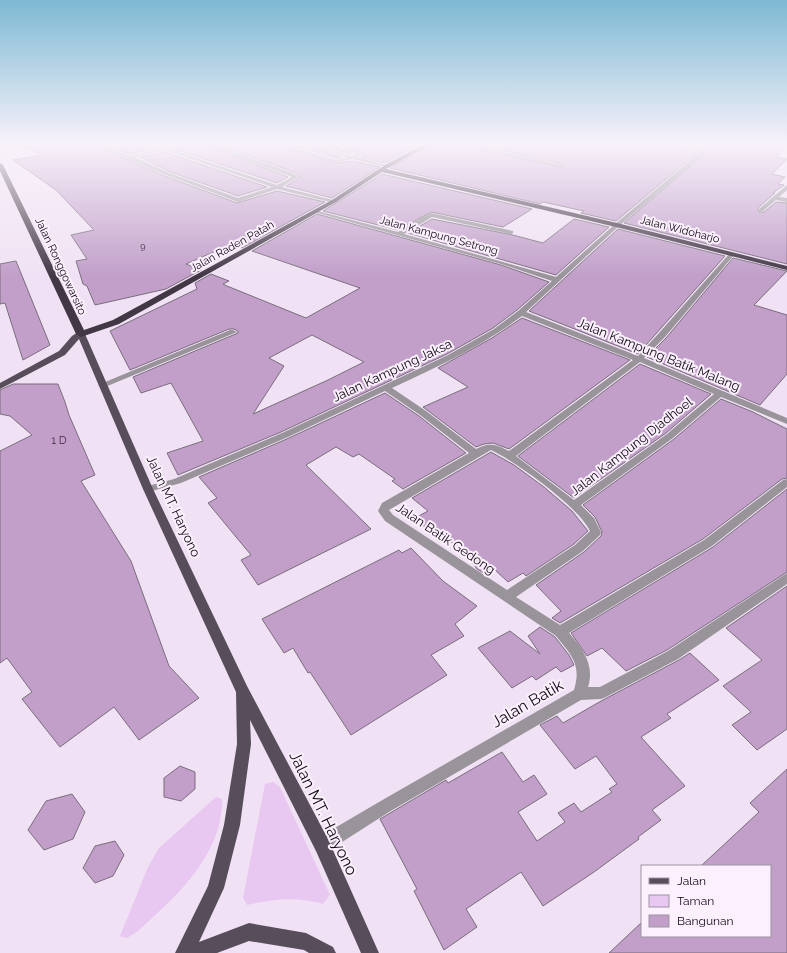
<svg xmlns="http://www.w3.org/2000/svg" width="787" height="953" font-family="Raleway,sans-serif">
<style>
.green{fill:#e8c7f1}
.building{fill:#c19fc9;stroke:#7a6d7d;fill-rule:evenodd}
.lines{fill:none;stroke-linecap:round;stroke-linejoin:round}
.minor{fill:#99939a;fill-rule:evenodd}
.major{fill:#584e5b;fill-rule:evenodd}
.highway{fill:#423745;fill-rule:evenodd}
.labels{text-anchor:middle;stroke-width:4;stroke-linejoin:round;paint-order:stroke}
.far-number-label{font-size:9px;fill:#3c2f3e}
.far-street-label{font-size:11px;fill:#0f0a10;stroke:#fcf0ff}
.number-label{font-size:11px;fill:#3c2f3e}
.street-label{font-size:13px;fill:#0f0a10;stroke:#fcf0ff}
.near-street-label{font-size:16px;fill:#0f0a10;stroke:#fcf0ff}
</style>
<rect width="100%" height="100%" fill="#f0e2f4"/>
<path class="green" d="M273,782L280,787L330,895L323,904C298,896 272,899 247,905L243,898L265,784Z
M216,797L222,799C223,807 221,813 220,821C209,868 172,900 138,931L127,938L120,936L148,867L159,848Z"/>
<path class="building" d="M16,143H90L162,175L237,203L277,191L325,202L242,248L232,244L186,264L201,270L166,289L95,305L87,286L83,284L76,261L87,259L71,235L94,230L56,190L13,160L42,155Z
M101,143H178L130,154Z
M192,143H201L288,177L277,183L175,149Z
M212,143H271L336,163L353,161L380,167L332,198L286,186L299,178V176L294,172Z
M284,143H304L302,146L305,147L315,143H323L352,154L317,146L314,148L315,149L341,157L336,158Z
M335,143H408L416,146L385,163L361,157L364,154L363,153Z
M434,143H456L457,144L562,167L565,164L472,143H657L658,144L697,153L616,221L581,213L584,211L543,202L540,204L390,168Z
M674,143H708L700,148Z
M717,143H787L777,157L787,159L772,174L785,177L778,184L784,185L773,193H775L758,208V211L759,212H764L776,202L787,203V264L624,223Z
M165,152L267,187L238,196L168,171L140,157Z
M382,174L532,209L503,227L431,212L398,230L323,211Z
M317,214L501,265L549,282L517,310L493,328L447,354L281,432L178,475L167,453L203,441L171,383L141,393L133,377L238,333V331L234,329H229L130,370L110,331L197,289L195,283L211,274L229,281L223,284L227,286L306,318L360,288L252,251ZM312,335L364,362L328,380L253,414L284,366L269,358Z
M432,219L513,235L543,243L574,219L609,227L556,275L408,233Z
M618,229L725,256L638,354L529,311Z
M733,258L787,271L754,305L787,315V374L760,405L647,357L666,338Z
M16,261L50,345L23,360L5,303L0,304V264Z
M522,318L630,360L509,449L493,443L484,444L476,447L423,407L468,387L438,368L492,338Z
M640,364L711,394L666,433L574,498L518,456Z
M13,384H58L65,402L69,415L95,475L81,481L131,561L169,666L199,698L139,740L114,707L60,747L22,699L32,692L7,658L0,663V451L32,435L10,416L0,414V390Z
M385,393L419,416L466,453L403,489L392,481L395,479L359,454L353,457L336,447L306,465L371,529L258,585L241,560L251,555L208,503L217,498L199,477L289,438Z
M721,399L753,412L787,429V478L782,479L703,539L560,623L552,618L561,611L536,585L584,552L601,536L602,532L595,517L583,505L674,439Z
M491,452L514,465L544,487L572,511L588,531L574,544L526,576L523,573L508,582L495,570L485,574L477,569L471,561L445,536L438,539L415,518L428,511L412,498Z
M787,489V572L667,650L626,671L602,648L587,656L571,633L713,547Z
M411,548L443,581L477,606L455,624L464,636L431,655L447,675L351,735L310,672L308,673L293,648L284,653L262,619L399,550L402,553Z
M787,586V729L757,750L732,725L751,712L723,686L762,660L726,628Z
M540,627L555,637L569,655L574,665L561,672L556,667L536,680L532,676L512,688L478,648L510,631L540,654L528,636Z
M690,653L719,680L667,714L671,718L641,737L685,786L652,810L661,820L638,837L639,839L594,872L543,906L521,872L466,909L477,927L444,950L414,891L417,889L380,819L446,780L448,783L502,752L523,782L534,775L547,794L518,812L537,841L565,822L558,813L574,803L581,812L612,792L609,789L617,784L596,756L575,769L540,725L557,716L563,723L601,701L679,660Z
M180,766L195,772V789L181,801L164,797V778Z
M787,769V953H609L642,922V936H770V866H701L759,812L750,803Z
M72,794L85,812L73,839L44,850L28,830L46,801Z
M115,841L124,855L113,876L95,883L83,868L95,846Z"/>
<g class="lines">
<path class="minor" d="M91,143H97L130,156L184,143H191L170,149L277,185L292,177L202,143H208L293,173L298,177L282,187L337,201L334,203L277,189L238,202L163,174ZM165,150L272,187L238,198L167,172L135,157Z
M272,143H279L336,160L347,157L315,148L317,147L352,156L356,154L324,143H330L363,154L357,157L389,166L387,167L353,159L336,162Z
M307,143H314L305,146L303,145Z
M409,143H417L427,146L425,147Z
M457,143H465L564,165L562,166Z
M658,143H667L700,150L711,143H716L704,151L705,153L619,226L526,312L638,356L659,333L730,253H734V255L665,337L644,358L787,418V424L721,397L673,438L581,505L594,518L601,532L600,535L583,551L516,597L560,625L704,540L783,480L787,479V487L712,546L569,633C583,649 595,665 588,687H600L668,651L787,573V584L678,659L606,697L601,699L581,700L389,812L328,851L322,853L316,851L314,845L316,839L379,802L574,690C582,664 571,655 556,636L385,521L378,511L382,503L469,453L420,415L385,391L288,437L181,483L148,492L143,489L144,487L174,479L282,433L448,355L494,329L518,311L552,281L501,264L314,212V210L398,232L424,216L431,213L513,231V233L511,234L432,217L404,234L556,277L615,224L700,152ZM522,316L633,360L509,451C496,444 489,442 476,449L426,411L392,388C437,367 482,346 522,316ZM640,362L714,394L667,434L574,500L516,456ZM491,450C515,461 579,507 590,531L575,545L507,590L393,515L389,510Z
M787,185V190L779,197L787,198V202L776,200L763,211H759V209Z
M230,330H233L237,332L105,387L102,388L98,385Z"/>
<path class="major" d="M78,332H84L85,334L153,489L247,686L328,839L379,953H361L316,851L250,720L251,744L240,825L224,888L199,942L249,923L306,933L333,947L336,953H309L304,950L249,941L217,953H175L208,886L224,825L237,744L236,692L143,489L79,339L65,355L0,389V383L59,351L72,336Z"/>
<path class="highway" d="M426,143H433L386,169L617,223L787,266V270L616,227L382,172L336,202L119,324L81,337L76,334L0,171V163L3,165L84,330L113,320L221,261L332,200L385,165Z"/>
</g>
<linearGradient id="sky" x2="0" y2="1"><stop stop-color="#7db9d3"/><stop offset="0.52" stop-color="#f8f2fa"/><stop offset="1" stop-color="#f8f2fa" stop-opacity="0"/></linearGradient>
<rect width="787" height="276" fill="url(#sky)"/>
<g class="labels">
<g class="far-number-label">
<text x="143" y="249">9</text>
</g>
<g class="far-street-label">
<text transform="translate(680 229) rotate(14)" y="4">Jalan Widoharjo</text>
<text transform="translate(439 235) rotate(15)" y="4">Jalan Kampung Setrong</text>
<text transform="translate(232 246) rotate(-29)" y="4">Jalan Raden Patah</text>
<text transform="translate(61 266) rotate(65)" y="4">Jalan Ronggowarsito</text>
</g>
<g class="number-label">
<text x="59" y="444">1 D</text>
</g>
<g class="street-label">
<text transform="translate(659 354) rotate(22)" y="5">Jalan Kampung Batik Malang</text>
<text transform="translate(392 370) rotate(-25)" y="5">Jalan Kampung Jaksa</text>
<text transform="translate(631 446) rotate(-38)" y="5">Jalan Kampung Djadhoel</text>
<text transform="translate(174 506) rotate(65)" y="5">Jalan MT. Haryono</text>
<text transform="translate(446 538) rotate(34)" y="5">Jalan Batik Gedong</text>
</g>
<g class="near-street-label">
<text transform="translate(527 703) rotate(-30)" y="6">Jalan Batik</text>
<text transform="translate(324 813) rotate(64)" y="6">Jalan MT. Haryono</text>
</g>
</g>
<rect x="641" y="865" width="130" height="72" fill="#fcf0ff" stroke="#9d949f"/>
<rect x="649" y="878" width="20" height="6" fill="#584e5b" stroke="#9d949f"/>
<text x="677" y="885" font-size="12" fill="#0f0a10">Jalan</text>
<rect x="649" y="895" width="20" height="12" fill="#e8c7f1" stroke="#9d949f"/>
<text x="677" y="905" font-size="12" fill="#0f0a10">Taman</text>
<rect x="649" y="915" width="20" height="12" fill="#c19fc9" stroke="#9d949f"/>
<text x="677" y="925" font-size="12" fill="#0f0a10">Bangunan</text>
</svg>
